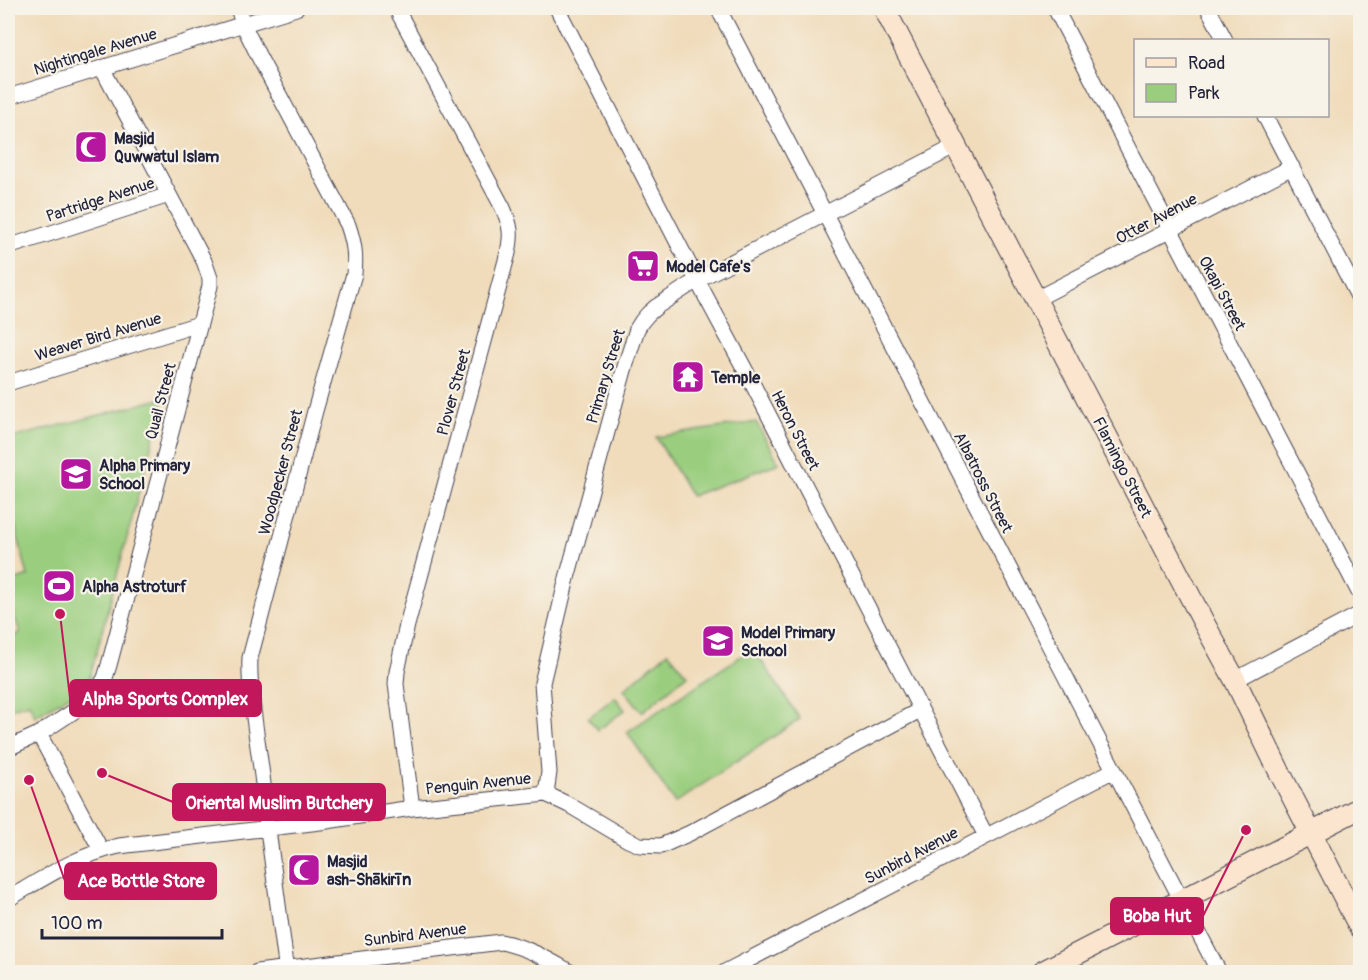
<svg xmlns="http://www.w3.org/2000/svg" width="1368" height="980" font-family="Pangolin,sans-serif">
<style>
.green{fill:#9ace7e;stroke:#5e785c;stroke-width:1.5}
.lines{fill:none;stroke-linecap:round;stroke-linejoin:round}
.street-casing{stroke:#413e4e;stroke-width:17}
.secondary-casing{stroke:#413e4e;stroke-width:23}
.street{stroke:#fff;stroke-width:15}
.secondary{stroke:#fbe5cf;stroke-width:21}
.labels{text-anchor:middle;stroke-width:4.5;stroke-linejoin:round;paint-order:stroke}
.street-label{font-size:16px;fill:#22223b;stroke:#f7f3e8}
.poi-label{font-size:16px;font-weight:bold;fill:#22223b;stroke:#f7f3e8;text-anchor:start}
.leader{fill:none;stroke:#c2185b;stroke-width:2}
.callout-dot{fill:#c2185b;stroke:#f7f3e8;stroke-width:2}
.callout{fill:#c2185b;stroke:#c2185b;stroke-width:2}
.callout-label{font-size:18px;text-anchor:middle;font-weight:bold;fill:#fff}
</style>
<rect width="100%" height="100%" fill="#f7f3e8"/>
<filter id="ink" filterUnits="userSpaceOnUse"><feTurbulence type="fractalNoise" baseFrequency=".0167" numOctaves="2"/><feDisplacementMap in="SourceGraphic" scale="12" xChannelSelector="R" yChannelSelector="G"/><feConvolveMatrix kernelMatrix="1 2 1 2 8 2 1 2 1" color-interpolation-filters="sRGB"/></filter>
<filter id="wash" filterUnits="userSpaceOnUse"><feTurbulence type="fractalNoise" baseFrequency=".008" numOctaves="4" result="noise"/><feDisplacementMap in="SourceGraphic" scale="24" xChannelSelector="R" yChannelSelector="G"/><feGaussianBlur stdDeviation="1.35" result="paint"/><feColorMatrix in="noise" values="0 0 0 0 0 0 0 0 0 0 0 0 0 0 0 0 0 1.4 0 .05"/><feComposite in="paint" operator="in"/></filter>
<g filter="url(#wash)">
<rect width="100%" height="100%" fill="#f0dbba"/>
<path class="green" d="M164,398L90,677L77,691L35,716L29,703L8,709V638L20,633L8,594V583L28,576L8,499V439Z
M756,422L779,463L691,496L656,437Z
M753,648L800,719L675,803L627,732Z
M668,652L687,675L642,712L624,689Z
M615,697L625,710L598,730L588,718Z"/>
</g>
<g filter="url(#ink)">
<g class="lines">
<g class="street-casing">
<path id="street" d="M238,8L243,24L259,57L348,225C354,243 356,254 354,274L315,411L250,658C249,676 251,692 253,709C257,745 264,780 266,815L287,972
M396,8L503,208C511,226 512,234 508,253L407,625L397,672L396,684L412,808
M557,8L697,280L750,379L986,836
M718,8L1219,972
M1055,8L1360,594
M1208,8L1225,40
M8,97L296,8
M1265,116L1360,300
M8,247L169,195
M1036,299L1292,167
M8,383L199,324
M1235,680L1360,614
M39,734L101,850
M8,748L39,734L88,702L96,693L105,678L109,665L210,286V278L204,261L102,68
M546,794L549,772L542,683L567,578L624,370L637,329L642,321L648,314L656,307L697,280L956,146
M8,899C44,878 78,855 119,846L320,822L412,808L546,794L569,805L628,840L640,845L661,846L690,833L920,710
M257,972L501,942C527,947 547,959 570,972
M725,972L1114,770"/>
</g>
<g class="secondary-casing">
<path id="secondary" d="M884,8L1205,625L1235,680L1279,771L1360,928
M1042,972L1360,808"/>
</g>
<use href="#street" class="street"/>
<use href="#secondary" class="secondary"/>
</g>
</g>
<defs>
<g id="mosque-square" transform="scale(1.725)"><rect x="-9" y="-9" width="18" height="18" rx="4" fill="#b5179e" stroke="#f7f3e8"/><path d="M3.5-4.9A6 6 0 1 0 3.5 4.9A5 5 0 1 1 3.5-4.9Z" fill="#fff"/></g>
<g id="supermarket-square" transform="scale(1.725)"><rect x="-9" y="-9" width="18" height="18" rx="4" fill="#b5179e" stroke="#f7f3e8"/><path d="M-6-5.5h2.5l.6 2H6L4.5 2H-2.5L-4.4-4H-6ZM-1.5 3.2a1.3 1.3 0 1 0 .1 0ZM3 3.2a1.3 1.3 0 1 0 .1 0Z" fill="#fff"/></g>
<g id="temple-square" transform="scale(1.725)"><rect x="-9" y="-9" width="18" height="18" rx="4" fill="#b5179e" stroke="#f7f3e8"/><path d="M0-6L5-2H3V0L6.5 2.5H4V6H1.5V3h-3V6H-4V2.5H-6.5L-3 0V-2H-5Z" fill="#fff"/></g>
<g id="school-square" transform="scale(1.725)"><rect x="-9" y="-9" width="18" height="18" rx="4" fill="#b5179e" stroke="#f7f3e8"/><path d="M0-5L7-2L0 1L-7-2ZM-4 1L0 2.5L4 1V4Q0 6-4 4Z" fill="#fff"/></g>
<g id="stadium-square" transform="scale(1.725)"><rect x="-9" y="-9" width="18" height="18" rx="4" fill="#b5179e" stroke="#f7f3e8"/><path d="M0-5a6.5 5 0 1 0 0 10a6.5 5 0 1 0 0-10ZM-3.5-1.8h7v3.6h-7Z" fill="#fff"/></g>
</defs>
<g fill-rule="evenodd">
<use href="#mosque-square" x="91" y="147"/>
<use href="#supermarket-square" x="643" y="266"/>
<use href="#temple-square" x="688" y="377"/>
<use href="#school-square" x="76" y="474"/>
<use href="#stadium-square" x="59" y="586"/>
<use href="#school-square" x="718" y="641"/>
<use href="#mosque-square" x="304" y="870"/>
</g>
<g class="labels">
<g class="street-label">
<text transform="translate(95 51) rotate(-17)" y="6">Nightingale Avenue</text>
<text transform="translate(100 199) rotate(-18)" y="6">Partridge Avenue</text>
<text transform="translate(1156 218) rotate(-28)" y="6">Otter Avenue</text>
<text transform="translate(1223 293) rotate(62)" y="6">Okapi Street</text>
<text transform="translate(98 336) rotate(-17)" y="6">Weaver Bird Avenue</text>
<text transform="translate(605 376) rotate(-73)" y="6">Primary Street</text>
<text transform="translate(453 392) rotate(-75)" y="6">Plover Street</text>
<text transform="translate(160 401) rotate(-75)" y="6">Quail Street</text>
<text transform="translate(796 430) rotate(63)" y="6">Heron Street</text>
<text transform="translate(1123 467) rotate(63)" y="6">Flamingo Street</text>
<text transform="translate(280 472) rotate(-75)" y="6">Woodpecker Street</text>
<text transform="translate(984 482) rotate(63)" y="6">Albatross Street</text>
<text transform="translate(478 783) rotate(-6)" y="6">Penguin Avenue</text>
<text transform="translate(911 855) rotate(-28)" y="6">Sunbird Avenue</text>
<text transform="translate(415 934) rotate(-7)" y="6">Sunbird Avenue</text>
</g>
<g class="poi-label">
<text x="114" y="144">Masjid<tspan x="114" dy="18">Quwwatul Islam</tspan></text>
<text x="666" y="272">Model Cafe's</text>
<text x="711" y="383">Temple</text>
<text x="99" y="471">Alpha Primary<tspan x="99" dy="18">School</tspan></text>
<text x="82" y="592">Alpha Astroturf</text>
<text x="741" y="638">Model Primary<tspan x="741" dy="18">School</tspan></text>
<text x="327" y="867">Masjid<tspan x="327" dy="18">ash-Shākirīn</tspan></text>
</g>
</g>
<path class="leader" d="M60 614L70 698M102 773L173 802M29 780L65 881M1246 830L1203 916"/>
<g class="callout-dot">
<circle cx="60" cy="614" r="6"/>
<circle cx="102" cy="773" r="6"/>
<circle cx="29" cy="780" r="6"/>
<circle cx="1246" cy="830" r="6"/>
</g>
<g class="callout">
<rect x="70" y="680" width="191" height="36" rx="6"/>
<rect x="173" y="784" width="212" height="36" rx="6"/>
<rect x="65" y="863" width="151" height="36" rx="6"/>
<rect x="1111" y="898" width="92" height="36" rx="6"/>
</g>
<g class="callout-label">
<text x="165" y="705">Alpha Sports Complex</text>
<text x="279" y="809">Oriental Muslim Butchery</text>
<text x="141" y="887">Ace Bottle Store</text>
<text x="1157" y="922">Boba Hut</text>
</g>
<rect width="1368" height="980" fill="none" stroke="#f7f3e8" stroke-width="30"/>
<rect x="1134" y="39" width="195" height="78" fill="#f7f3e8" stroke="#a29fa3" stroke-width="1.5"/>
<rect x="1146" y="58" width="30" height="9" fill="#fbe5cf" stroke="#a29fa3" stroke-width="1.5"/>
<text x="1188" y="69" font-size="18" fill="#22223b">Road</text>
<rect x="1146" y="84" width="30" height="18" fill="#9ace7e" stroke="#a29fa3" stroke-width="1.5"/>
<text x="1188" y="99" font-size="18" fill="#22223b">Park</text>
<path d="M42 929v9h180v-9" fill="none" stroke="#22223b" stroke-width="3"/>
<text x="51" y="929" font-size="18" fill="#22223b" stroke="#f7f3e8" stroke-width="4.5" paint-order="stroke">100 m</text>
</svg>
